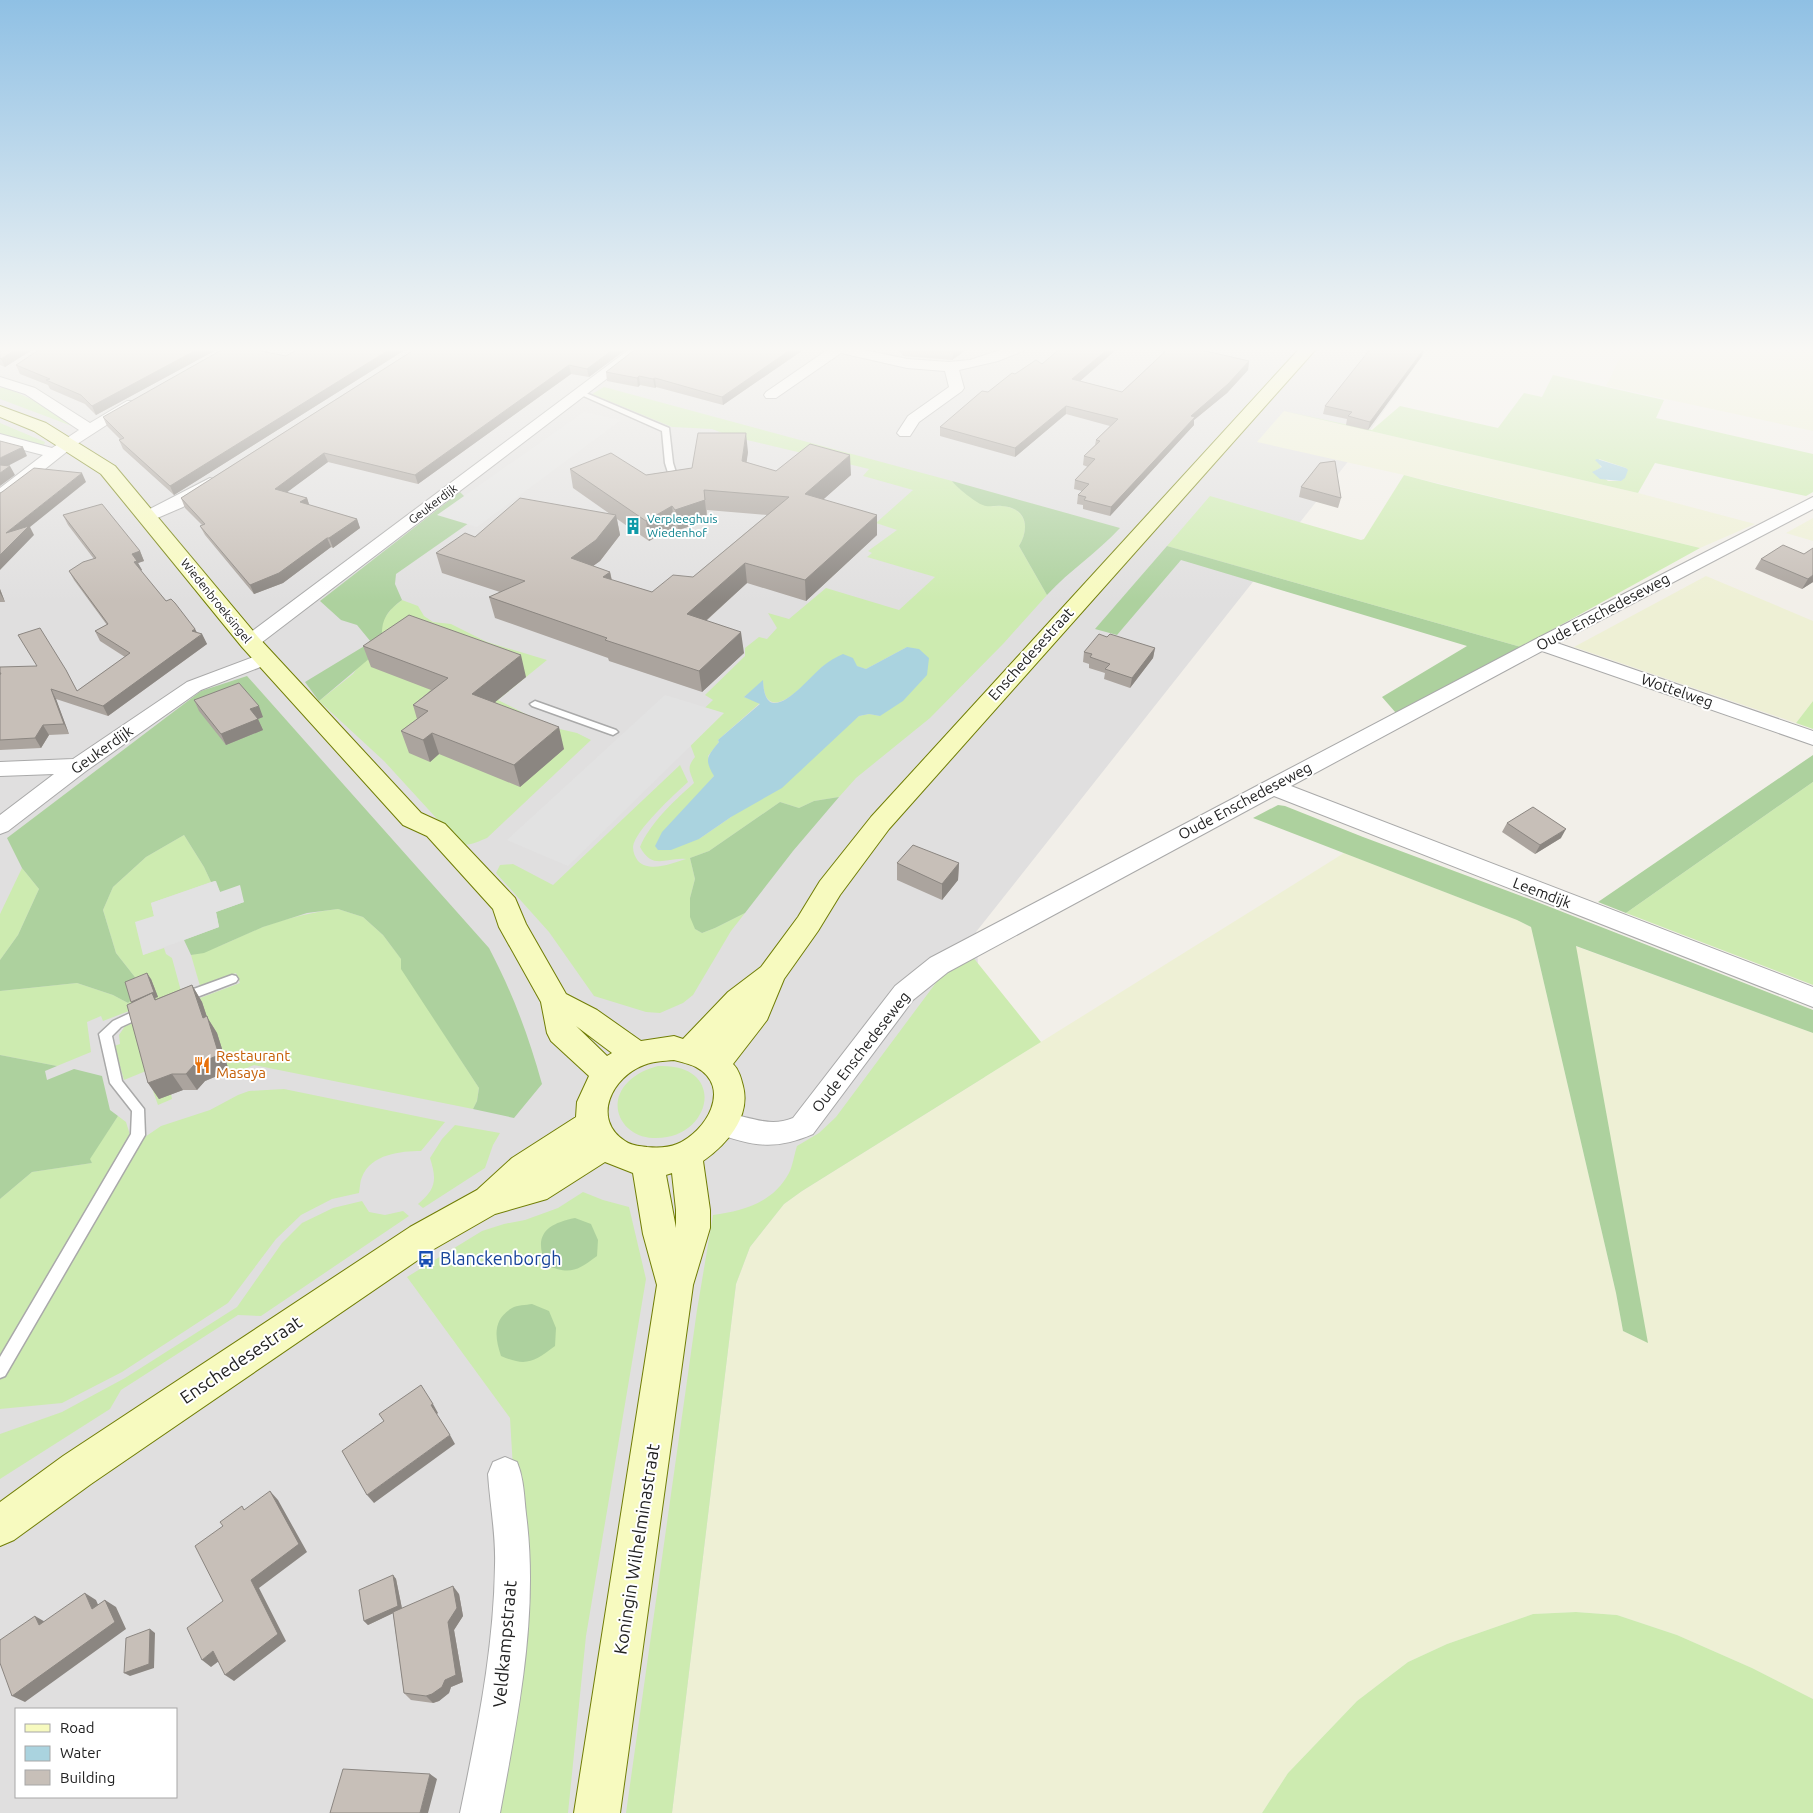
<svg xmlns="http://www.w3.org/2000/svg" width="1813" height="1813" font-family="Ubuntu,sans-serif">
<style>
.residential{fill:#e0dfdf;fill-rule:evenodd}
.farmland{fill:#eef0d5}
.grass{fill:#cdebb0;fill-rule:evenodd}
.forest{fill:#add19e}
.parking{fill:#e2e2e2}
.water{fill:#aad3df}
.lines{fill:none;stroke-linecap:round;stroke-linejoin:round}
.lane-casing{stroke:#a9a9a9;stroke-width:3}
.street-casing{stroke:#a9a9a9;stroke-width:2}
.secondary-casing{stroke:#707d05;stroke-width:2}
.lane{fill:#fff;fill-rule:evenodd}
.street{fill:#fff;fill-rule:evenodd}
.secondary{fill:#f7fabf;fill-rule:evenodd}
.wall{fill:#aba49e;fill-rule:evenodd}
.shaded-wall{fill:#8b8681}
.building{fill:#c7bfb8;stroke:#8b8681}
.labels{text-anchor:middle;stroke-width:4;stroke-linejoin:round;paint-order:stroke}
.far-street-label{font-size:12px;fill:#222;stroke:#fff}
.far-culture-label{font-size:12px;fill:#0d838f;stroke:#fff;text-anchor:start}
.street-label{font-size:15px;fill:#222;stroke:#fff}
.food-label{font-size:15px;fill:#c56008;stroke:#fff;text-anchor:start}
.near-transit-label{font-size:18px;fill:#164399;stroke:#fff;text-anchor:start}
.near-street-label{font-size:18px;fill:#222;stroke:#fff}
</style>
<rect width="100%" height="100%" fill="#f2efe9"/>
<path class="residential" d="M0,348H1428L1350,459L976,932L1030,1813H0ZM16,1709H176V1797H16Z"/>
<path class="farmland" d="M1625,348H1813V431L1606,386Z
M1284,411L1638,493L1755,524L1700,548L1404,475L1257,442Z
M1813,518V541L1786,533Z
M1706,576L1813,621V701L1796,723L1574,647Z
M1344,853L1517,920L1531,927L1616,1293L1623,1331L1647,1342L1575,946L1813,1033V1699L1752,1668L1677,1635L1617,1615L1576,1612L1533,1614L1447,1644L1408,1662L1357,1701L1288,1773L1262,1813H672L736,1284L750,1247L784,1204L802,1191Z"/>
<path class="grass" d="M1553,375L1664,400L1656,418L1813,454V492L1806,496L1655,463L1638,493L1284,411L1372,430L1400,406L1498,428L1524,393L1542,397ZM1599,459L1626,468L1627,470L1621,481H1608L1595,471L1602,467L1600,466Z
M5,387L61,413L78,426H72L0,399V388Z
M604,387L952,481C960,491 979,503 991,506C995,507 999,505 1003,506C1027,509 1030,528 1019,546L1047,595L1003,644L930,718L856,778L839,797L814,801L799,808L780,802L709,851L690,858L695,879L690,898L695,929L702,933L715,928L745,913L731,931L693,995L683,1003L660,1013L646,1012L594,996L549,932L496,873L500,865L513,864L553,885L680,765L688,782C675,794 635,830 633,847C633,852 635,857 638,861C650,873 673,863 686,859C666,857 653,871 640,847C650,823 674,801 694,783C690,771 686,768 695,757L684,728L713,700L705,695L745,656V648L759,637L767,639L777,628L768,613L789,619L826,588L899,610L935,577L867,557L872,553L868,551L897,530L876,523L913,490L863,476L869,469L730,436L712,429L672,427L592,394ZM907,647L880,716L869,714L859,716L731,817L699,839L703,789L714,776L708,756L719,742L718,740L760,703L744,697L763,681C765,731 809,680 823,666H856L866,669Z
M0,423L45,442L44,445L0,436Z
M1404,475L1438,484L1700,548L1521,647L1167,546L1210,496L1361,540L1364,539Z
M402,600L418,606L424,616L433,622L451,624L487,642L547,660L498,700L551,727L577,733L591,740L487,838C479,841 469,847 460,844L384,761L319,701L353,674L381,633L383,620L392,608Z
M1813,701V729L1796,723Z
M1813,782V985L1626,913Z
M184,835L204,867L211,882L151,903L154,916L143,955L164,948L166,954L172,958L181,991L103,1021L101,1016L87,1022L91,1052L57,1066L0,1055V991L77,983L113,995L128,1003L139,993L138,981L116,953L103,910L113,887L146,857Z
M22,868L39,889L18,935L0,960V914Z
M338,909L363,917L383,935L402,960V969L479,1088L477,1101L473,1109L254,1065L224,1078L218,1075L228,1071L159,1099L171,1094L172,1099L158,1105L146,1071L124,1080L114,1046L120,1044L119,1035L125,1026L240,983L236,973L200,986L191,955C217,950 239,936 263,927C287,918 313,912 338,909Z
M972,956L1041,1042L802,1191L784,1204L750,1247L736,1284L672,1813H626L697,1310L713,1215C743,1211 773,1203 789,1173C793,1165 794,1155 797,1146L819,1133L836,1117L938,980L951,968Z
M658,1066C729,1063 712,1141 653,1138C623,1137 605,1105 628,1082C637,1073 647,1069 658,1066Z
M284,1089L445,1122L421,1151C401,1151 371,1154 362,1177C360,1181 360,1188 359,1193L332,1199L301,1215L276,1239L228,1303L122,1372L62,1403L0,1409V1379L142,1139L161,1126L210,1110L238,1095L249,1091Z
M118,1116L126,1122L131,1138L0,1359V1199L32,1172L92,1163L89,1159Z
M455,1125L500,1133L493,1145L485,1168L423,1208L418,1204C436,1189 437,1180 430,1158L442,1139Z
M583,1192L603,1200L629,1207L646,1279L586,1636L568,1813H495L523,1637L510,1418L407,1277L482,1231L504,1224L525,1220L558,1208Z
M362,1201L369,1212L385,1215L403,1211L409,1216L261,1316L238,1315L121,1390L110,1409L0,1479V1434L62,1412L125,1378L237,1307L282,1243L302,1223L333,1208Z
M1576,1612L1617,1615L1677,1635L1752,1668L1813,1699V1813H1262L1288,1773L1357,1701L1408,1662L1447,1644L1533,1614Z"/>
<path class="forest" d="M952,481L1120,528C1098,552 1070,570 1047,595L1019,546C1030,528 1027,508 1002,506C995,505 989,508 983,505C976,503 956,487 952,481Z
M460,492L469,501V523L396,574L395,584L402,600C383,614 380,624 383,647L319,701L305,682L371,642L357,625L341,620L320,601Z
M1167,546L1521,647L1396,713L1382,697L1467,646L1181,560L1117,635L1095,629Z
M247,676L489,948C513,994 528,1034 542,1084L514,1118L473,1109L477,1101L479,1088L401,969V959L383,935L363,917L338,909L307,913L263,927L204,953L191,955L184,940L219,927L216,912L244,902L220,892L216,881L211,882L204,867L184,835L146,857L113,887L103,910L116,953L138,981L139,993L128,1003L113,995L77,983L0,991V960L18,935L39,889L22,868L7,838L201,691Z
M1813,755V782L1626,913L1598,902Z
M839,797L793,851L745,913L715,928L702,933L695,929L690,917V898L695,879L690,858L709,851L780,802L799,808L814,801Z
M1278,805L1285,806L1363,837L1527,898L1813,1010V1033L1576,946L1648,1343L1623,1331L1616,1293L1531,927L1517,920L1253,818Z
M0,1055L57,1066L45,1071L47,1080L74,1069L102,1076L110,1110L118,1116L90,1159L92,1163L32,1172L0,1199Z
M575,1218L591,1224L598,1240L597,1256C577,1271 570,1275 546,1265C533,1235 546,1224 575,1218Z
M532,1304L549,1311L556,1328L555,1346C534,1362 526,1367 501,1356C495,1338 492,1320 512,1308C517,1305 526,1305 532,1304Z"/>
<path class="parking" d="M584,412L621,420L477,527L437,515Z
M665,695L724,713L568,866L507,840Z
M215,881L220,892L240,885L244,902L216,912L219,927L143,955L135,922L154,916L151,903Z"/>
<path class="water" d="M1597,459L1626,468L1628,470L1625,478L1621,481L1600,479L1592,472L1602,467L1595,460Z
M907,647L919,649L929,658L927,675L903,701L880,716L869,714L859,716L782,788L731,817L699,839L671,850H658L655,846L662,832L714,776C704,759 707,757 719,742L718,740L760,704L744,697L763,680C765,734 808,678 823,666C829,661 836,657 843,654L853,658L857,666L866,669Z"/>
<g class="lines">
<g class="lane-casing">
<path id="lane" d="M581,391L669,428L673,463L679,482L678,484L671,482L665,463L662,431L579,394V392Z
M535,701L616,730L618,732L613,735L610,734L532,706L530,704Z
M232,975L236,976L238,979L236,982L184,1002L180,1000L178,997L180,994Z
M143,1007L147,1009L149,1012L147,1015L121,1027L112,1036L122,1081L144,1109L145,1135L5,1376L0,1378V1357L131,1134L132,1111L110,1083L99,1034L113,1021Z"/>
</g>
<g class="street-casing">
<path id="street" d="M631,348H647L257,646L250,648L243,646L240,642L243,638Z
M830,348H855L907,359L949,362L970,360L1006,348H1025L1023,351L998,361L959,370L964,388L962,391L919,422L910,436H900L897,433L908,416L949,387L945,371L907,368L841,353L776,398H766L764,395L766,392Z
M0,377L35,388L90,423L127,401H137L139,404L74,446L6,500L0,501V488L43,455L0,444V434L52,448L79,430L25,394L0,386Z
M210,478L216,480L218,483L216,486L183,507L148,522L142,521L140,517L142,513Z
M1813,497V509L1557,643L1813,731V745L1542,651L1291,786L1813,987V1007L1274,796L948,972L913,1000L813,1134C774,1151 752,1146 713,1132L709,1124L713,1116C738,1107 762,1131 793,1118L895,986L930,958L1534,640Z
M264,653L271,655L274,659L271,663L201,690L86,771L8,831L0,834V815L54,774L0,776V762L73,759L187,682Z
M505,1457L517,1462C524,1479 524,1496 526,1514C539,1614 518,1715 500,1813H460C477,1731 494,1649 495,1565C496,1535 490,1504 488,1474L493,1462Z"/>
</g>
<g class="secondary-casing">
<path id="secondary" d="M1300,348H1317L889,829L840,895L818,931L784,979L767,1020L733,1064C739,1070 741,1078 743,1086C751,1117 727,1144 703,1161L710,1210V1228L693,1285L620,1813H574L657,1285L643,1234L633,1173L605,1162L547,1199L495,1214L434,1249L91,1484L14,1540L0,1546V1502L63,1456L410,1227L477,1190L512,1158L576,1117L577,1102L589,1076L551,1041L547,1033L541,1002L499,927L493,909L427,836L403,825L242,647L101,474L34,431L0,417V406L46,423L115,466L258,637L421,813L445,824L515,898L526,924L566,994L597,1010L641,1041L674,1036L683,1039L728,992L761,967L798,917L820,881L871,817ZM576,1026L612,1053L607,1056ZM674,1060C681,1062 690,1064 696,1067C733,1087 706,1132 677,1144C667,1148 658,1148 647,1147C640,1146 632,1146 625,1141C591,1119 612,1077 644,1065C653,1061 664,1061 674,1060ZM672,1173L676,1210V1228L666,1175Z"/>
</g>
<use href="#lane" class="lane"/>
<use href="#street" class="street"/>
<use href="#secondary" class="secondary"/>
</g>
<path class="wall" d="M0,348H35L5,367L0,365Z
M300,348H408L174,495L123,449L119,440L120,439L107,426L103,417L286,356Z
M417,348H628L589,377L571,374L418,484L328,462L286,492L307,498L309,505L357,519L360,528L333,548L331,547L283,583L254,594L205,535L200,526L202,525L185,508L181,498Z
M637,348H806L723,405L656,387L655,388L640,385L638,387L607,381L606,372Z
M897,348H966V350L952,360L903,356Z
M1061,348H1118L1080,381L1122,392L1164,352L1146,348H1204V351L1249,361L1248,370L1227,393L1194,420V425L1110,516L1083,509V505L1077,504L1078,495L1082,491L1074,489L1075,480L1088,467L1083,465L1084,456L1095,445L1096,440L1110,426L1066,414L1015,457L940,436V427L988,392L1015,374L1042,364Z
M216,350L96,415L85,404L50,389L48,385L20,374L16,365Z
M1422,356L1368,430L1346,425L1347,419L1323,414L1325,406Z
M748,452L746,462L776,471L851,475L823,499L877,535L806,601L747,583L706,621L744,653L702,692L609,661L608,658L495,618L489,597L500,592L442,573L436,553L475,537L610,514L573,488L570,469L646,475L692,468ZM707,510L767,515L693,577L652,592L612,580L610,572L593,566L600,561L620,535L617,519L649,541L675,527L678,530L707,521Z
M1301,487L1341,498L1338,508L1299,497Z
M63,515L140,551L144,561L138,563L142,570L141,571L166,601L195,629L197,633L202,634L207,644L108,716L56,699L69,734L49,735L41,748L0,750V667L66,670L77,691L125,657L100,641L95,631L107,625L74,580L69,571L94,559L68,525Z
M1804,554L1813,582L1802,589L1755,569L1761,559Z
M0,589L5,602H0Z
M1107,637L1155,648L1153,658L1130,688L1104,679L1105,673L1089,668V664L1083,662L1084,652Z
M363,646L526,677L495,702L564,749L520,787L439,754L430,762L409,753L401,731L417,719L413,705L431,690L371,667Z
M194,700L263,717L258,719L263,730L226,745L199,711Z
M1507,823L1561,838L1535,854L1502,832Z
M897,863H959L958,880L942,900L897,880Z
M151,979L158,997L155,998L156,999L192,985L202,1002L207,1017L217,1033L229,1071L205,1081L197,1090H183L159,1099L148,1083L132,1003Z
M393,1575L396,1579L402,1608L459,1594L463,1616L454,1630L463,1682L451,1687L449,1693L439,1701L433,1703L411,1700L404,1693L393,1613L368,1625L364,1621Z"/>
<path class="shaded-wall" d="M18,348H35L5,367L1,359Z
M200,348H215L216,350L96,415L92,406Z
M392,348H408L174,495L170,486Z
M615,348H628L589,377L587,369Z
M793,348H806L723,405L722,397Z
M956,348H966V350L952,360L953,351Z
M1109,348H1118L1072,388V379Z
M1424,349L1422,356L1368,430L1370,422Z
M1249,361L1248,370L1227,393L1194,420V425L1110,516L1111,507L1191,416Z
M569,365L571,374L418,484L415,475Z
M639,376L640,385L638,387L637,378Z
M655,378L656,387L655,388L653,379Z
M1066,406V414L1015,457V448Z
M746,433L748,452L744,481L742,461Z
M23,447L27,456L0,470V458Z
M324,453L328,462L278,499L275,489Z
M850,455L851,475L807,514L805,494Z
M10,466L15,475L0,486V473Z
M82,473L86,482L30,527L34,535L0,570V555L6,533Z
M704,490L707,521L678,530L675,510Z
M307,498L310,507L300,502Z
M672,506L675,527L649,541L646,521Z
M616,515L620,535L600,561L575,579L571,558Z
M877,515V535L806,601L805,580Z
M357,519L360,528L333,548L329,538Z
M327,538L331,547L283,583L254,594L250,585Z
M140,551L144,561L138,563L142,570L139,571L134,562L132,554Z
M745,563L747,583L690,635L687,614Z
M610,572L614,593L603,577Z
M1813,575V582L1802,589L1808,579Z
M0,589L5,602L0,593Z
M195,629L199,637L202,634L207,644L108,716L103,706Z
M741,632L744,653L702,692L699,671Z
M1155,648L1153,658L1130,688L1132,678Z
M521,655L526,677L479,715L472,694Z
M51,689L56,699L69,734L64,724Z
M259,706L263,717L258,719L263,730L226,745L221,734L250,709Z
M43,725L49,735L41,748L35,738Z
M559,727L564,749L520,787L514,765Z
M432,733L439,754L430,762L423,740Z
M1566,829L1561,838L1535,854L1540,845Z
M959,863L958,880L942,900V884Z
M147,973L151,979L158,997L155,998L163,1010L134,1007L131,1002Z
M192,985L202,1002L207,1017L217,1033L229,1071L205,1081L197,1090L186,1074L203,1018Z
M172,1074L183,1090L159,1099L148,1083Z
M433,1404L438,1413L436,1415L431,1405Z
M450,1435L455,1444L374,1503L367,1495Z
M270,1491L278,1500L307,1552L259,1588L286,1641L234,1681L225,1675L251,1580Z
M393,1575L396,1579L402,1609L368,1625L364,1621Z
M453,1586L459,1594L463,1616L454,1630L463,1682L451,1687L449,1693L439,1701L433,1703L426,1696L445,1680L448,1622Z
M85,1593L96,1600L103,1616L92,1609Z
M105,1600L116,1607L126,1629L25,1702L12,1696Z
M35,1616L47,1623L39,1625Z
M150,1629L155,1633L154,1668L130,1676L124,1673Z
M213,1651L223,1658L211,1667L202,1660Z
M430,1774L437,1779L428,1813H420Z"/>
<path class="building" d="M0,348H18L1,359L0,358Z
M42,348H200L92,406L81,395L46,380L50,379L16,365Z
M225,348H246L286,356L300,348H392L170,486L119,440L124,438L103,417Z
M417,348H615L587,369L569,365L415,475L324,453L275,489L307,498L300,502L357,519L329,538H327L279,573L250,585L200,526L205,524L181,498Z
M637,348H793L722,397L655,378L653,379L639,376L637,378L606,372Z
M915,348H956L953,351Z
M1061,348H1109L1072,379L1122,392L1169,348H1203L1201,350L1249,361L1228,384L1191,416L1195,417L1111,507L1084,500L1086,497L1078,495L1089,484L1075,480L1095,459L1084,456L1100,441L1096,440L1118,419L1066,406L1015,448L940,427L982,391L988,392L1012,373L1015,374L1036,360L1042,364Z
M1371,348L1424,349L1370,422L1348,416L1352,412L1325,406Z
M698,433H746L742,461L776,471L810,444L850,455L805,494L877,515L805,580L745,563L687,614L741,632L699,671L605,640L607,638L489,597L525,581L436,553L465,533L475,537L520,498L616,515L596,540L571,558L610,572L603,577L652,592L673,575L693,577L789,497L704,490L705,500L675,510L672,506L646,521L570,469L611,453L646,475L692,468Z
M0,441L23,447L0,458Z
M1335,461L1341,498L1301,487L1320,463Z
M0,465L10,466L0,473Z
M34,468L82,473L6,533L29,526L0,555V493L2,492Z
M102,504L140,551L132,554L137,561L134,562L166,601L171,599L175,603L195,629L192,631L202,634L103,706L51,689L64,724L43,725L35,738L0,740V675L1,673H0V667L37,666L18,635L40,628L66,670L77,691L130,653L95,631L108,624L69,571L83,562L96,558L63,515Z
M1783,545L1804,554L1813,548V575L1808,579L1761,559Z
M409,615L521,655L472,694L559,727L514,765L432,733L423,740L401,731L428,711L413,705L448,678L363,646Z
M1099,634L1107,637L1110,634L1155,648L1132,678L1105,669L1110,664L1090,657L1092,654L1084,652Z
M239,683L259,706L250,709L258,719L221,734L194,700Z
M1533,807L1566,829L1540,845L1507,823Z
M913,845L959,863L942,884L897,863Z
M147,973L154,992L131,1002L125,982Z
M192,985L203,1018L207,1016L219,1055L194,1065L186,1074H172L148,1083L127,1005L152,993L155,1000Z
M421,1385L433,1404L431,1405L450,1435L367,1495L342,1451L384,1421L379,1414Z
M270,1491L299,1544L251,1580L278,1634L225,1675L213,1651L202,1660L187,1628L223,1601L195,1546L223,1526L220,1522L242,1506L244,1510Z
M393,1575L398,1606L364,1621L359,1590Z
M453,1586L457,1608L448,1622L456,1675L445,1680L442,1687L432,1694L426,1696L404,1693L393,1612Z
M85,1593L92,1609L105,1600L115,1622L12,1696L0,1663V1640L35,1616L39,1625Z
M150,1629L149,1664L124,1673L126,1638Z
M343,1769L430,1774L420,1813H330Z"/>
<linearGradient id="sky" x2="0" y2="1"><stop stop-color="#8fc0e4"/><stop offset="0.58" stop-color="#f9f8f5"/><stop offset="1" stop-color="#f9f8f5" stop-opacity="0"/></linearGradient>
<rect width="1813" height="602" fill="url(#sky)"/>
<defs>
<g id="building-bare" transform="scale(1.35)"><path d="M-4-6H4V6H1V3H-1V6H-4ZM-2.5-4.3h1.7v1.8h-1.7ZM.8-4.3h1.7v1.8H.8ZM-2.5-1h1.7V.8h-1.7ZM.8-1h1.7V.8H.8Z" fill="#0f9aa8" stroke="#fff" stroke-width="2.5" paint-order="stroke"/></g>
<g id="restaurant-bare" transform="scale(1.35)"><path d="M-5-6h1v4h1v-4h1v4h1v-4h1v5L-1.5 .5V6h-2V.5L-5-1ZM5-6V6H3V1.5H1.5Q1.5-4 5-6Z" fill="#e8710a" stroke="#fff" stroke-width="2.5" paint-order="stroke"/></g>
<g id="bus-bare" transform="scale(1.35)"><path d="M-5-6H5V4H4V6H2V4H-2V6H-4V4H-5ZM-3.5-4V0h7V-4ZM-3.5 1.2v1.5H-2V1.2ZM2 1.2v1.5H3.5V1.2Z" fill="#1a4fb4" stroke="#fff" stroke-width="2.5" paint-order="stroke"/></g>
</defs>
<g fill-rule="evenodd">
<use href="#building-bare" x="633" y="526"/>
<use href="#restaurant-bare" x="202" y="1065"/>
<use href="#bus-bare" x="426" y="1259"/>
</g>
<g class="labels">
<g class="far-street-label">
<text transform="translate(433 504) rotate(-37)" y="4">Geukerdijk</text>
<text transform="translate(216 601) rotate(51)" y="4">Wiedenbroeksingel</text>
</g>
<g class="far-culture-label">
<text x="647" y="523">Verpleeghuis<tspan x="647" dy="14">Wiedenhof</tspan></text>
</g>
<g class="street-label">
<text transform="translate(1603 612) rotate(-28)" y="5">Oude Enschedeseweg</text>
<text transform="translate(1031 654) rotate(-48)" y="5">Enschedesestraat</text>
<text transform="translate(1677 691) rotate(19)" y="5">Wottelweg</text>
<text transform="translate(102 750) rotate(-35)" y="5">Geukerdijk</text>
<text transform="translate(1245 801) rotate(-28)" y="5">Oude Enschedeseweg</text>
<text transform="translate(1542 893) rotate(21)" y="5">Leemdijk</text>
<text transform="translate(861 1052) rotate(-52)" y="5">Oude Enschedeseweg</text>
</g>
<g class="food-label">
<text x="216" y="1061">Restaurant<tspan x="216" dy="17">Masaya</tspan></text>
</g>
<g class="near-transit-label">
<text x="440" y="1265">Blanckenborgh</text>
</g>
<g class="near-street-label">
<text transform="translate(241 1360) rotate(-34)" y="6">Enschedesestraat</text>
<text transform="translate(637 1549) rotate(-81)" y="6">Koningin Wilhelminastraat</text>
<text transform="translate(505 1644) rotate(-85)" y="6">Veldkampstraat</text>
</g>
</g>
<rect x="15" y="1708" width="162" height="90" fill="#ffffff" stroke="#a7a7a7"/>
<rect x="25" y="1724" width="25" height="8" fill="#f7fabf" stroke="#a7a7a7"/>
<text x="60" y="1733" font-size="15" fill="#222222">Road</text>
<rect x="25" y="1746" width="25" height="15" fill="#aad3df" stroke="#a7a7a7"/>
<text x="60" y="1758" font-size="15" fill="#222222">Water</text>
<rect x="25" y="1770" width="25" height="15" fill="#c7bfb8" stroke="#a7a7a7"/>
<text x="60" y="1783" font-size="15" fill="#222222">Building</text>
</svg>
